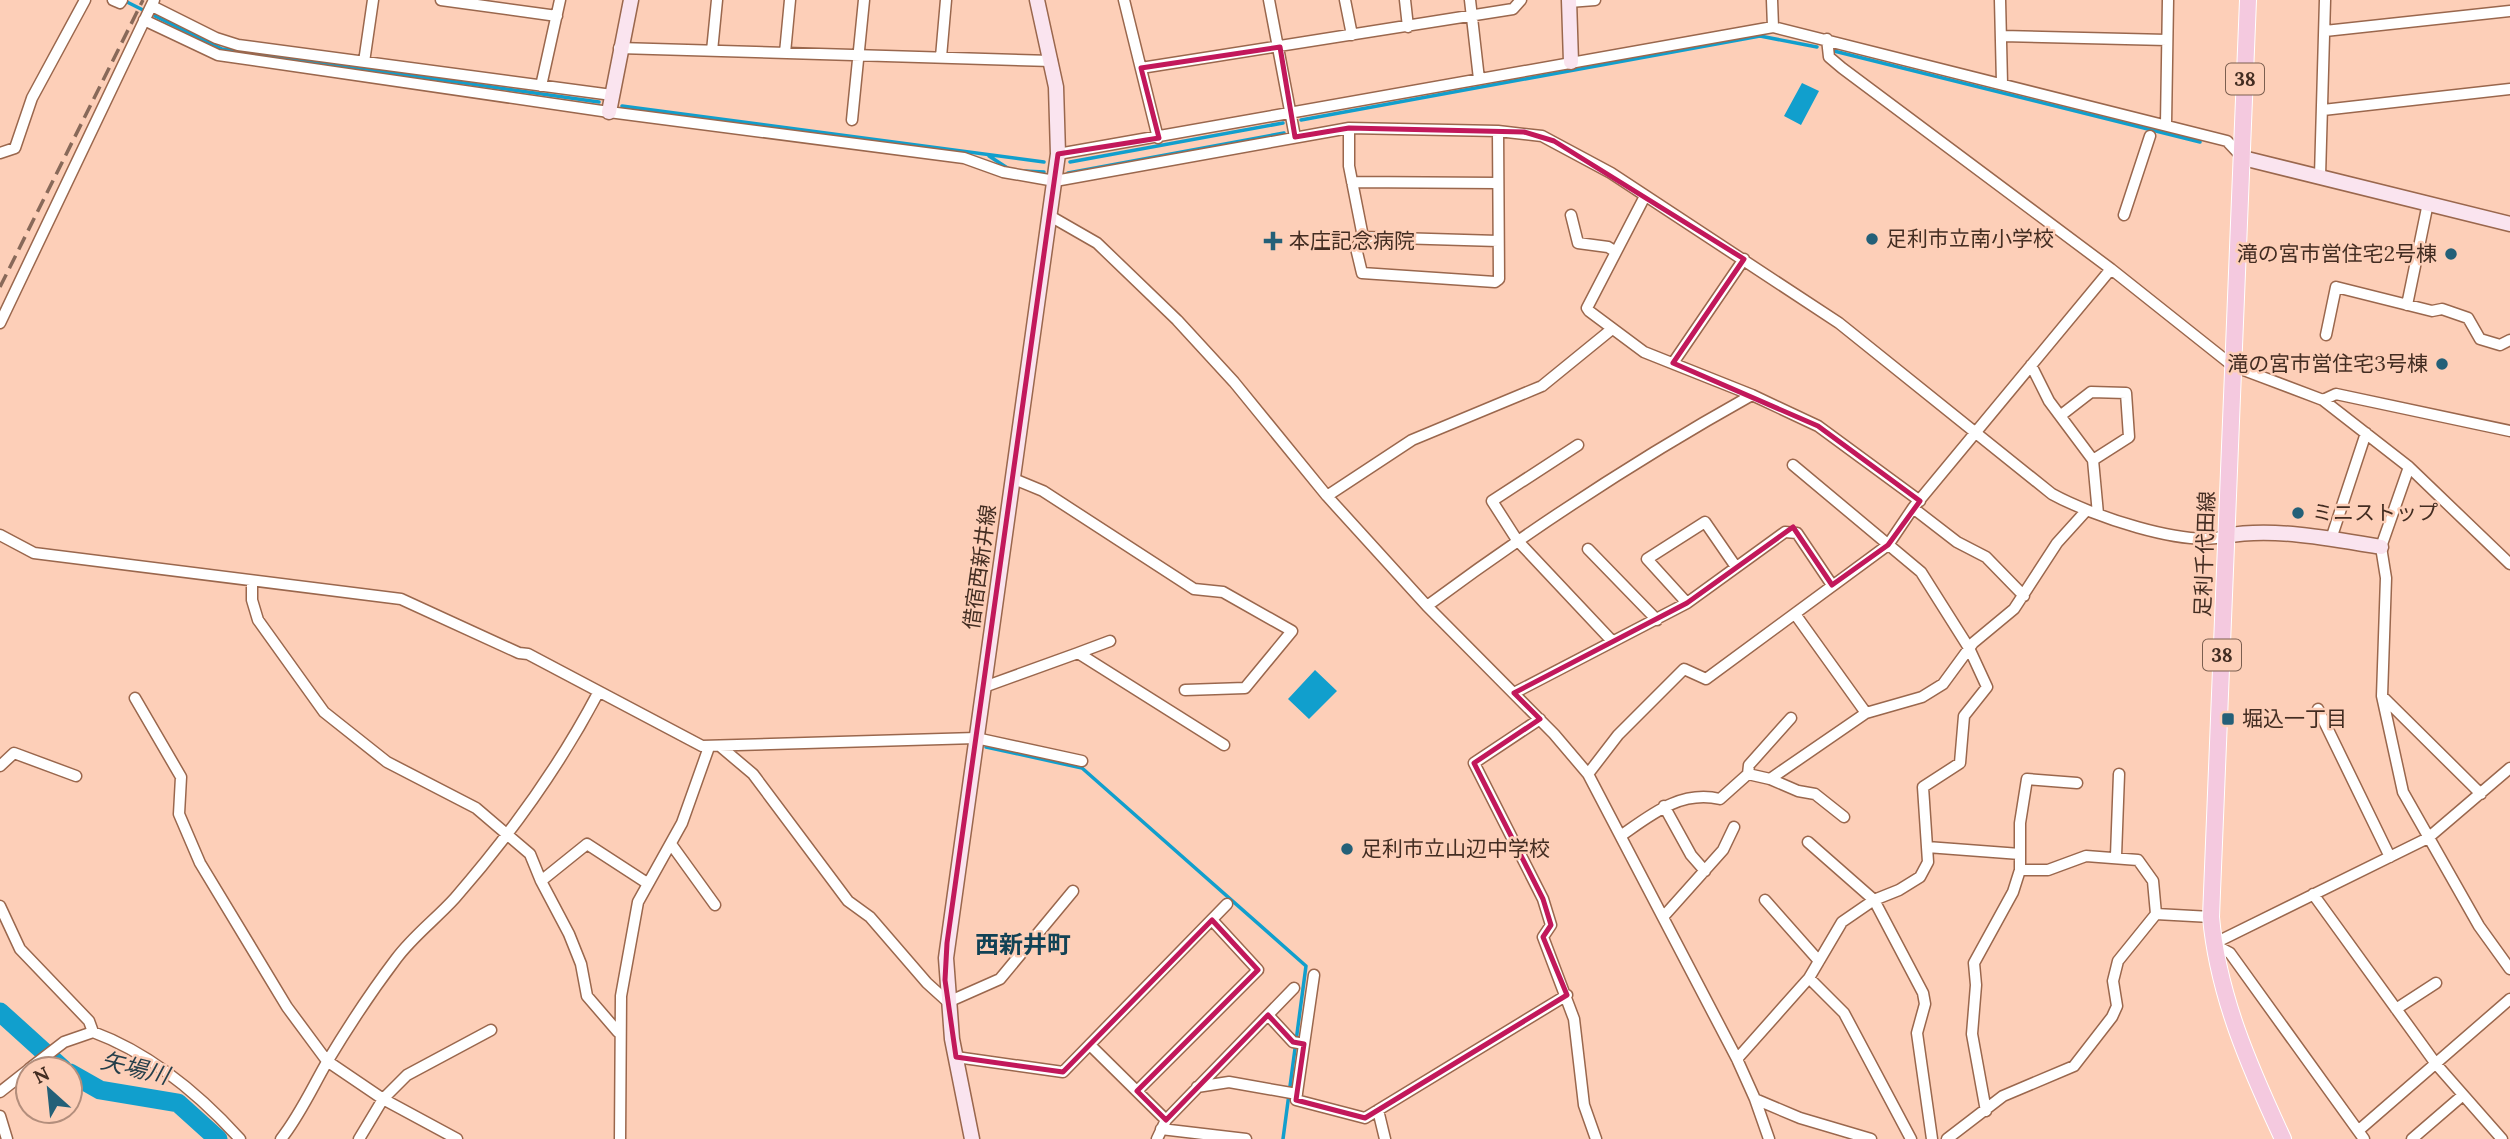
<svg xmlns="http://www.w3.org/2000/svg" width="2510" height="1139" font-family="Lora,'Noto Sans JP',serif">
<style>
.water{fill:#119fcd}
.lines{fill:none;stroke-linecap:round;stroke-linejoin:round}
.stream{stroke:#119fcd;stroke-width:3.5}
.river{stroke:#119fcd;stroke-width:19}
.street-casing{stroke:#9a674d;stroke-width:13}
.secondary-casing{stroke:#9a674d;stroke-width:17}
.primary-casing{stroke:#fff;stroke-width:18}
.street{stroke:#fff;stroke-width:10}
.secondary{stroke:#fae4ef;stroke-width:14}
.primary{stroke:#f4c9df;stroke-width:16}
.rail{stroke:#886959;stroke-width:3.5;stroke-dasharray:14 7;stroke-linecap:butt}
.marked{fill:none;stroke:#c2185b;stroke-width:5;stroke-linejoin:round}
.poi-dot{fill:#246078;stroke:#fdcfb8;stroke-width:2.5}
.labels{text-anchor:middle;stroke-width:5;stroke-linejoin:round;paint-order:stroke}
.shield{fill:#fdcfb8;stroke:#7b5e4f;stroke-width:2}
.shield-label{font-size:19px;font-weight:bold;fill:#432d22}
.poi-label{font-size:21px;fill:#432d22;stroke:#fdcfb8;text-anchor:start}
.street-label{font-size:21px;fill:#432d22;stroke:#fdcfb8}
.water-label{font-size:23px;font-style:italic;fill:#253f4a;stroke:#fdcfb8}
.quarter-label{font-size:24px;font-weight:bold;fill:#114255;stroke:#fdcfb8}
</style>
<rect width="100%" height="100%" fill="#fdcfb8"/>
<path class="water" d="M1802,83L1819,91L1801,125L1784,116Z
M1315,670L1337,691L1309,719L1288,699Z"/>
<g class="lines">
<path class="stream" d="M127,2L143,10
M155,16L222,49L599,102
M1834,51L2200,142
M622,106L1044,162
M1301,120L1760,36L1817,47
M989,156L1009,169
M1070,162L1283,123
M1024,171L1044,172
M1068,173L1284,133
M986,747L1082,768L1306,966L1283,1139"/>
<path class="river" d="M0,1012L63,1069
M70,1073L100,1090L178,1103L218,1139"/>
<g class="street-casing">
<path id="street" d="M113,0L120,3L122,0
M441,0L557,16
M1124,0L1158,138
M1269,0L1295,137
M1345,0L1352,35
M1405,0L1408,27
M1470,0L1479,79
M1772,0L1773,27
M2000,0L2002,83
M1569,2L1595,0
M152,6L216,38L238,45L612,95
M144,20L218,55L609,112L964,158L1003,172L1055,181L1349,128L1498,131L1542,136L1611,173L1839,323L2052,494C2090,515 2185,548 2226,536
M2325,31L2510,11
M2002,36L2167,40
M1827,39L1829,57L1842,68L2111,269L2233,366L2323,400L2409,467L2510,564
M619,48L1052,61
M712,51L717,0
M785,53L790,0
M941,57L946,0
M364,62L373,0
M1141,68L1513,9L1521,0
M541,86L560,0
M2323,110L2510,89
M852,120L864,0
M2166,124L2168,0
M1349,128V166L1363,237L1356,248L1362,273L1495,282L1499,279L1498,131
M0,153L15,148L32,98L85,0
M1058,154L1773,27L2227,141L2243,158
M2320,176L2325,0
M1352,182L1497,183
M1644,198L1587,308L1589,311L1644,352L1752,395L1818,426L1920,501
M1571,215L1578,243L1608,247L1616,252
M2124,215L2150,136
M1050,216L1097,243L1177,320L1234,382L1327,496L1427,606L1554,734L1588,774L1737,1059L1755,1099L1769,1139
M1363,237L1498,241
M2407,305L2428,203
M0,323L154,0
M2326,335L2336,287L2432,311L2442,309L2468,318L2480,339L2500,345L2510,340
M1673,363L1744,259
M2031,365L2049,401L2093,460L2098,514
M2323,400L2336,394L2510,431
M2060,416L2091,392L2126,393L2129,437L2093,460
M1578,445L1492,501L1517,540L1612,641
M2409,467L2381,547L2386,578L2382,696L2403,792L2479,926L2510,969
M1014,479L1043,491L1194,589L1223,592L1292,631L1245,688L1185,690
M1327,496L1412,440L1542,386L1612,329
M1913,508L1957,542L1986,557L2024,596
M0,535L34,553L401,599L519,653L528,654L702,746L976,738L1082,761
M2331,539L2366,433
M1588,549L1657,620
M252,581V600L258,620L324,712L387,762L476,808L530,854L541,881
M1687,603L1647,559L1705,522L1736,567
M1427,606C1531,529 1639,458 1752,395
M1795,614L1866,713
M1078,653L1110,641
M984,687L1078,653L1224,745
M1514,693L1687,603L1785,532L1797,533L1832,585
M2382,696L2481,794
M135,698L181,777L179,814L200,863L287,1007L327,1061L383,1099L457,1139
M2318,709L2390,857
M1540,719L1474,763L1543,899L1551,925L1543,937L1574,1019L1584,1105L1596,1139
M721,747L753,774L848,901L870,917L927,983L948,1002L1000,979L1073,891
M0,766L14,753L76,776
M1588,774L1618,735L1684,669L1706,679L1888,545L1913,508L2111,269
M1748,774L1749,765L1791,718
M1770,779L1798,791L1815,794L1844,817
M1664,806L1691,855L1705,871
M1622,835C1652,814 1681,790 1720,799L1748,774L1770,779L1866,713L1922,697L1943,684L1973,643L2014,609L2057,543L2086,511
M1808,842L1874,900L1923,993L1925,1004L1917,1033L1932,1139
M671,844L715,905
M1927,847L2020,854
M2116,856L2119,774
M2313,894L2436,1064L2502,1139
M1765,900L1819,961
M0,906L20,949L89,1021L93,1032
M2156,914L2211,917
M1664,916L1723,850L1734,827
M1314,975L1296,1100L1365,1118L1567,995
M1809,978L1844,1013L1911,1139
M2396,1009L2436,983
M1268,1015L1293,1042L1304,1044
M618,1032L587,996L581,964L569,934L541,881L587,844L647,883
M1090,1045L1166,1120
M956,1057L1063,1072L1227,904
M1737,1059L1809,978L1842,922L1874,900L1899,890L1920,877L1928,862L1923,787L1960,763L1964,716L1987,687L1969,648L1921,572L1793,465
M29,1069L64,1042L93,1032C150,1053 200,1095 240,1139
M1197,1087L1229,1082L1297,1094
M1137,1091L1258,970L1212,920
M0,1092L28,1070
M1755,1099L1800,1118L1871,1139
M1378,1110L1385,1139
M1986,1111L1972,1034L1976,985L1974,963L2013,892L2020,870V823L2027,779L2077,783
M0,1116L7,1139
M1161,1129L1246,1139
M2359,1130L2510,999
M281,1139C300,1115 312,1088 327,1062C348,1027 371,992 396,959C413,936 436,919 455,898C510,835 559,767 598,693
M359,1139L383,1099L407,1075L491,1030
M620,1139L621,996L638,902L682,823L709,747
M1157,1139L1166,1120L1294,988
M1947,1139L2003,1096L2074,1066L2112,1017L2117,1006L2113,981L2118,961L2156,914L2153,881L2138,860L2086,856L2048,870H2020
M2364,1139L2230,953L2213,944L2428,838L2510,768
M2412,1139L2463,1095"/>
</g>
<g class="secondary-casing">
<path id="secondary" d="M1569,0L1571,62
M609,112L631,0
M2243,158L2510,224
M2226,536C2272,527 2335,539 2381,547
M972,1139L952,1039L946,958L1058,154L1056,87L1037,0"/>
</g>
<g class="primary-casing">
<path id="primary" d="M2248,0L2211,917C2218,996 2250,1068 2283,1139"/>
</g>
<use href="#street" class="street"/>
<use href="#secondary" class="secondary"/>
<use href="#primary" class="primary"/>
<path class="rail" d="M0,287L143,0"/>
</g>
<path class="marked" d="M1280,47L1295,137L1349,128L1524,132L1554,141L1744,259L1673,363L1818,426L1920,501L1888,545L1832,585L1793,527L1687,603L1514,693L1540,719L1474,763L1543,899L1551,925L1543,937L1567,995L1365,1118L1296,1100L1304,1044L1293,1042L1268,1015L1166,1120L1137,1091L1258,970L1212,920L1063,1072L956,1057L945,980L947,943L1058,154L1159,138L1141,68Z"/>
<g class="poi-dot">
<circle cx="1872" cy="239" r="7"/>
<path d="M1269.5 230.5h7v7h7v7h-7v7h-7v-7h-7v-7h7z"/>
<circle cx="2451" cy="254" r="7"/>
<circle cx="2442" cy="364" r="7"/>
<circle cx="2298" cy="513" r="7"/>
<rect x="2221" y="712" width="14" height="14" rx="3.5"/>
<circle cx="1347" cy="849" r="7"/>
</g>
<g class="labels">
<g class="shield">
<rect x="2226" y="63.5" width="38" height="31" rx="5"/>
<rect x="2203" y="639.5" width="38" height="31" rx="5"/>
</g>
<g class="shield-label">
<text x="2245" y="86">38</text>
<text x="2222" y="662">38</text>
</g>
<g class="poi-label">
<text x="1886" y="246">足利市立南小学校</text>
<text x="1289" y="248">本庄記念病院</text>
<text x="2437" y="261" text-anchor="end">滝の宮市営住宅2号棟</text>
<text x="2428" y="371" text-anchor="end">滝の宮市営住宅3号棟</text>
<text x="2312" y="520">ミニストップ</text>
<text x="2242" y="726">堀込一丁目</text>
<text x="1361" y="856">足利市立山辺中学校</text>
</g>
<g class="street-label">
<text transform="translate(2205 554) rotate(-88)" y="7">足利千代田線</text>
<text transform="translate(980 567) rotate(-82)" y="7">借宿西新井線</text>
</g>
<g class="water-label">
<text transform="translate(135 1068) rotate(14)" y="8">矢場川</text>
</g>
<g class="quarter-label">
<text x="1023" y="953">西新井町</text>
</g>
</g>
<g transform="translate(49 1090) rotate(333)"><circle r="33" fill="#fdcfb8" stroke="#b38e7c" stroke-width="2"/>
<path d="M0-5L12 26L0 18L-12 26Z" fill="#246078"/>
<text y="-10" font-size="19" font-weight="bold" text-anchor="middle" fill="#432d22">N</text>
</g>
</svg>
